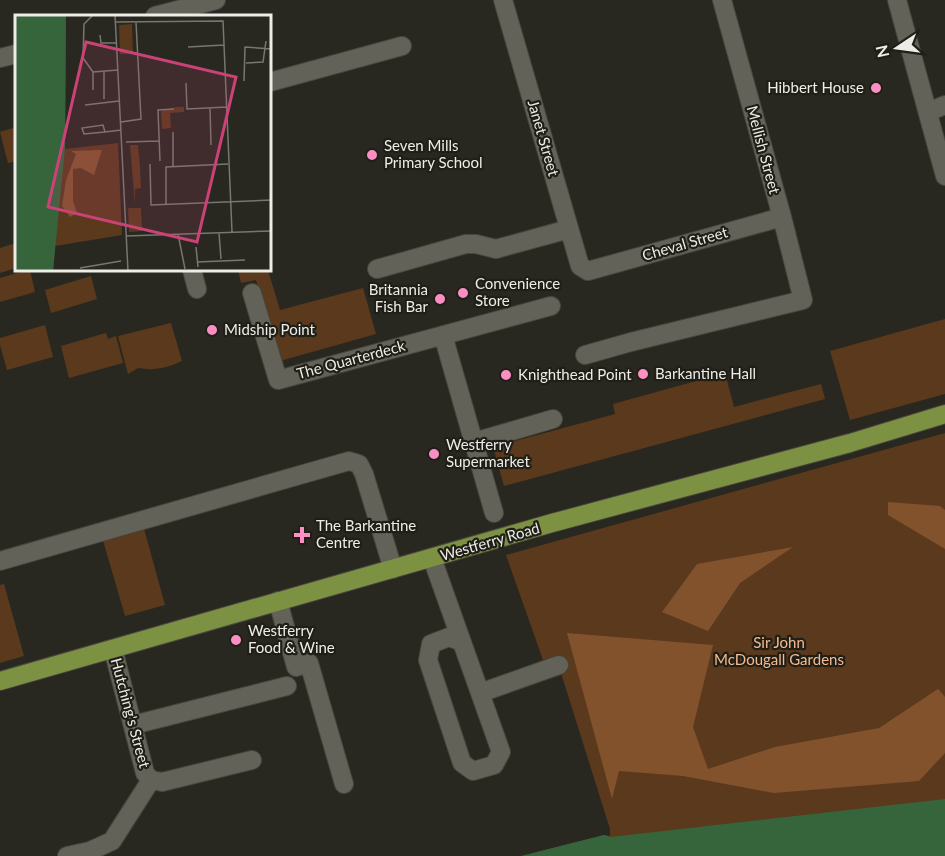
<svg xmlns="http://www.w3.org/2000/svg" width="945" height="856" font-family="Lato,sans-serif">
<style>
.green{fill:#5b391d}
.forest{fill:#82522d}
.water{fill:#36643b}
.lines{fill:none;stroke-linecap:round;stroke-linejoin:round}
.minor-casing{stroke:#47463f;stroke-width:20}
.major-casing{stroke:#47463f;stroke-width:20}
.minor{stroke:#636259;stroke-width:18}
.major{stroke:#7c9242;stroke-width:18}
.poi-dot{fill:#fb8fc4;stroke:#201f17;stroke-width:2}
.labels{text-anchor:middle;stroke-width:4.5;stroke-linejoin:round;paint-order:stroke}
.poi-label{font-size:15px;fill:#edece7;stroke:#201f17;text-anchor:start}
.street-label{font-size:15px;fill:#edece7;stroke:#201f17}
.park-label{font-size:15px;fill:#f6ba8e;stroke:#201f17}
.inset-road{fill:none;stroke:#777670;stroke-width:1.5}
.view{fill:#cb4277;fill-opacity:0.15;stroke:#cb4277;stroke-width:3}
.inset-edge{fill:none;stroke:#edece7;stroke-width:3}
</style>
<rect width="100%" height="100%" fill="#292820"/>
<path class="green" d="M16,127V161L8,163L0,132Z
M16,243V268L0,273V248Z
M27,270H30L35,292L0,302V278Z
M238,270H268L280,310L363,288L376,334L280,361L256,280L241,283Z
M91,276L97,299L51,313L45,290Z
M945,319V394L850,420L830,351Z
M171,323L182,361C167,368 154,371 138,368L128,374L118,336Z
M45,325L53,357L7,370L0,345V338Z
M106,333L108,339L116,336L123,363L69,378L61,346Z
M725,373L734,407L821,384L825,399L504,486L493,447L615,414L613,404Z
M945,433V856H521L604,835L610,836V829L556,657L543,660L506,555Z
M143,525L165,605L125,616L102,537Z
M4,584L24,656L0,663V585Z"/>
<path class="forest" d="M888,502L940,506L945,510V549L888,515Z
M793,547L740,583L708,631L662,612L697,564Z
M567,633L713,645L693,727L708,769L775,747L879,728L938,689L945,697V753L919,781L774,793L683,776L619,771L612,799Z"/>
<path class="water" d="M945,799V856H521L604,835L611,837Z"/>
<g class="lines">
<g class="minor-casing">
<path id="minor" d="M503,0L580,266L588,271L782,217
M897,0L945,176
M155,16L216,0
M0,58L16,54
M270,82L402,46
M928,112L945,105
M377,269L466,244H476L496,249L569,229
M192,270L197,289
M252,293L278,380L551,306
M443,335L494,513
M585,355L631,342L803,300L782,217L722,0
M474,442L553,419
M432,558L501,752L494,765L473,771L462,763L428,660L431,644L449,637L462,642
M0,561L349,461L359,464L364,474L393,569
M278,601L296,667L309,663L344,784
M113,649L145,773L151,780L162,782L252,760
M480,693L559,665
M133,725L287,686
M67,856L90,851L112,841L151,780"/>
</g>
<g class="major-casing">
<path id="major" d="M0,681L552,523L850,443L945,414"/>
</g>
<use href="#minor" class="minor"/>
<use href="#major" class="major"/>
</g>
<g class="poi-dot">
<circle cx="876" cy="88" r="6"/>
<circle cx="372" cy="155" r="6"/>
<circle cx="463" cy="293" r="6"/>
<circle cx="440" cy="299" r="6"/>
<circle cx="212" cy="330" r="6"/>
<circle cx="643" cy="374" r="6"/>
<circle cx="506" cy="375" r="6"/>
<circle cx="434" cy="454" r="6"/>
<path d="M299 526h6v6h6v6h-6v6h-6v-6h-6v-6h6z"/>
<circle cx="236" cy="640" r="6"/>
</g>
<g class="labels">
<g class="poi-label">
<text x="864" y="93" text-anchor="end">Hibbert House</text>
<text x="384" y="151">Seven Mills<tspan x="384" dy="17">Primary School</tspan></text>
<text x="475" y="289">Convenience<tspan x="475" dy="17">Store</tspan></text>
<text x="428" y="295" text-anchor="end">Britannia<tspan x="428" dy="17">Fish Bar</tspan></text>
<text x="224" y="335">Midship Point</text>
<text x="655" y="379">Barkantine Hall</text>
<text x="518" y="380">Knighthead Point</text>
<text x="446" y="450">Westferry<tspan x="446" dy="17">Supermarket</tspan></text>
<text x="316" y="531">The Barkantine<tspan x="316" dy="17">Centre</tspan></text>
<text x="248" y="636">Westferry<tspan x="248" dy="17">Food &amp; Wine</tspan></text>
</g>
<g class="street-label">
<text transform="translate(543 138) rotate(74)" y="5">Janet Street</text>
<text transform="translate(763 150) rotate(75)" y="5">Mellish Street</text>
<text transform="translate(685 244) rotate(-16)" y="5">Cheval Street</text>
<text transform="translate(351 360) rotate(-15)" y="5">The Quarterdeck</text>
<text transform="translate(490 542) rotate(-16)" y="5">Westferry Road</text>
<text transform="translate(130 713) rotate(75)" y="5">Hutching's Street</text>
</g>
<g class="park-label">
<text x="779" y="648">Sir John<tspan x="779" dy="17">McDougall Gardens</tspan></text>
</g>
</g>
<g transform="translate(15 15)">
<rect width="256" height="256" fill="#292820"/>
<path d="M51,0L50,134L103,128L107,220L40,231L38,256H25ZM117,9L118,39H105L104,10ZM161,92H169V97L155,98L156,113L147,114L146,96ZM115,130H123L125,152L126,173L120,174V190ZM113,193H126L127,216L114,217Z" fill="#5b391d"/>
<path d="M87,135L79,160L66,153L58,154V186L62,198L55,202L47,191L51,165L61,139L56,136Z" fill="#82522d"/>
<path d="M0,0H51L50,133L38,256H0Z" fill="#36643b"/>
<path class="inset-road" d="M78,0L69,9L68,43L78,57M100,0L113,256M100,7L208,6L217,217M85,20L86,28H101M173,32L209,30M231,48L248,47L251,26M89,56V84M229,66L230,32L257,34M171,68L172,94L212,92M78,75V57L103,55M70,90L104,86M195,93L196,130M106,107L126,104L121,7M90,117L88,110L67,113L69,119L90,117L106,115M111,127L144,126M145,146L143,95L159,94M135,149L136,190L257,185M158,152V117M151,189V152L213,149M204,218L206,244M163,219L170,254M111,221L257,216M181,232L183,252M182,247L230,245M65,253L106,246"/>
<path class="view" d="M71,27L221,62L182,227L33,192Z"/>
<rect width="256" height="256" class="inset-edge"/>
</g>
<g transform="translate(897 48) rotate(257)" stroke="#201f17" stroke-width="4.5" paint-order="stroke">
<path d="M0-4.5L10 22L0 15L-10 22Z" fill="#edece7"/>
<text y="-9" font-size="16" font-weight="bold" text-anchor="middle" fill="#edece7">N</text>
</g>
</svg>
